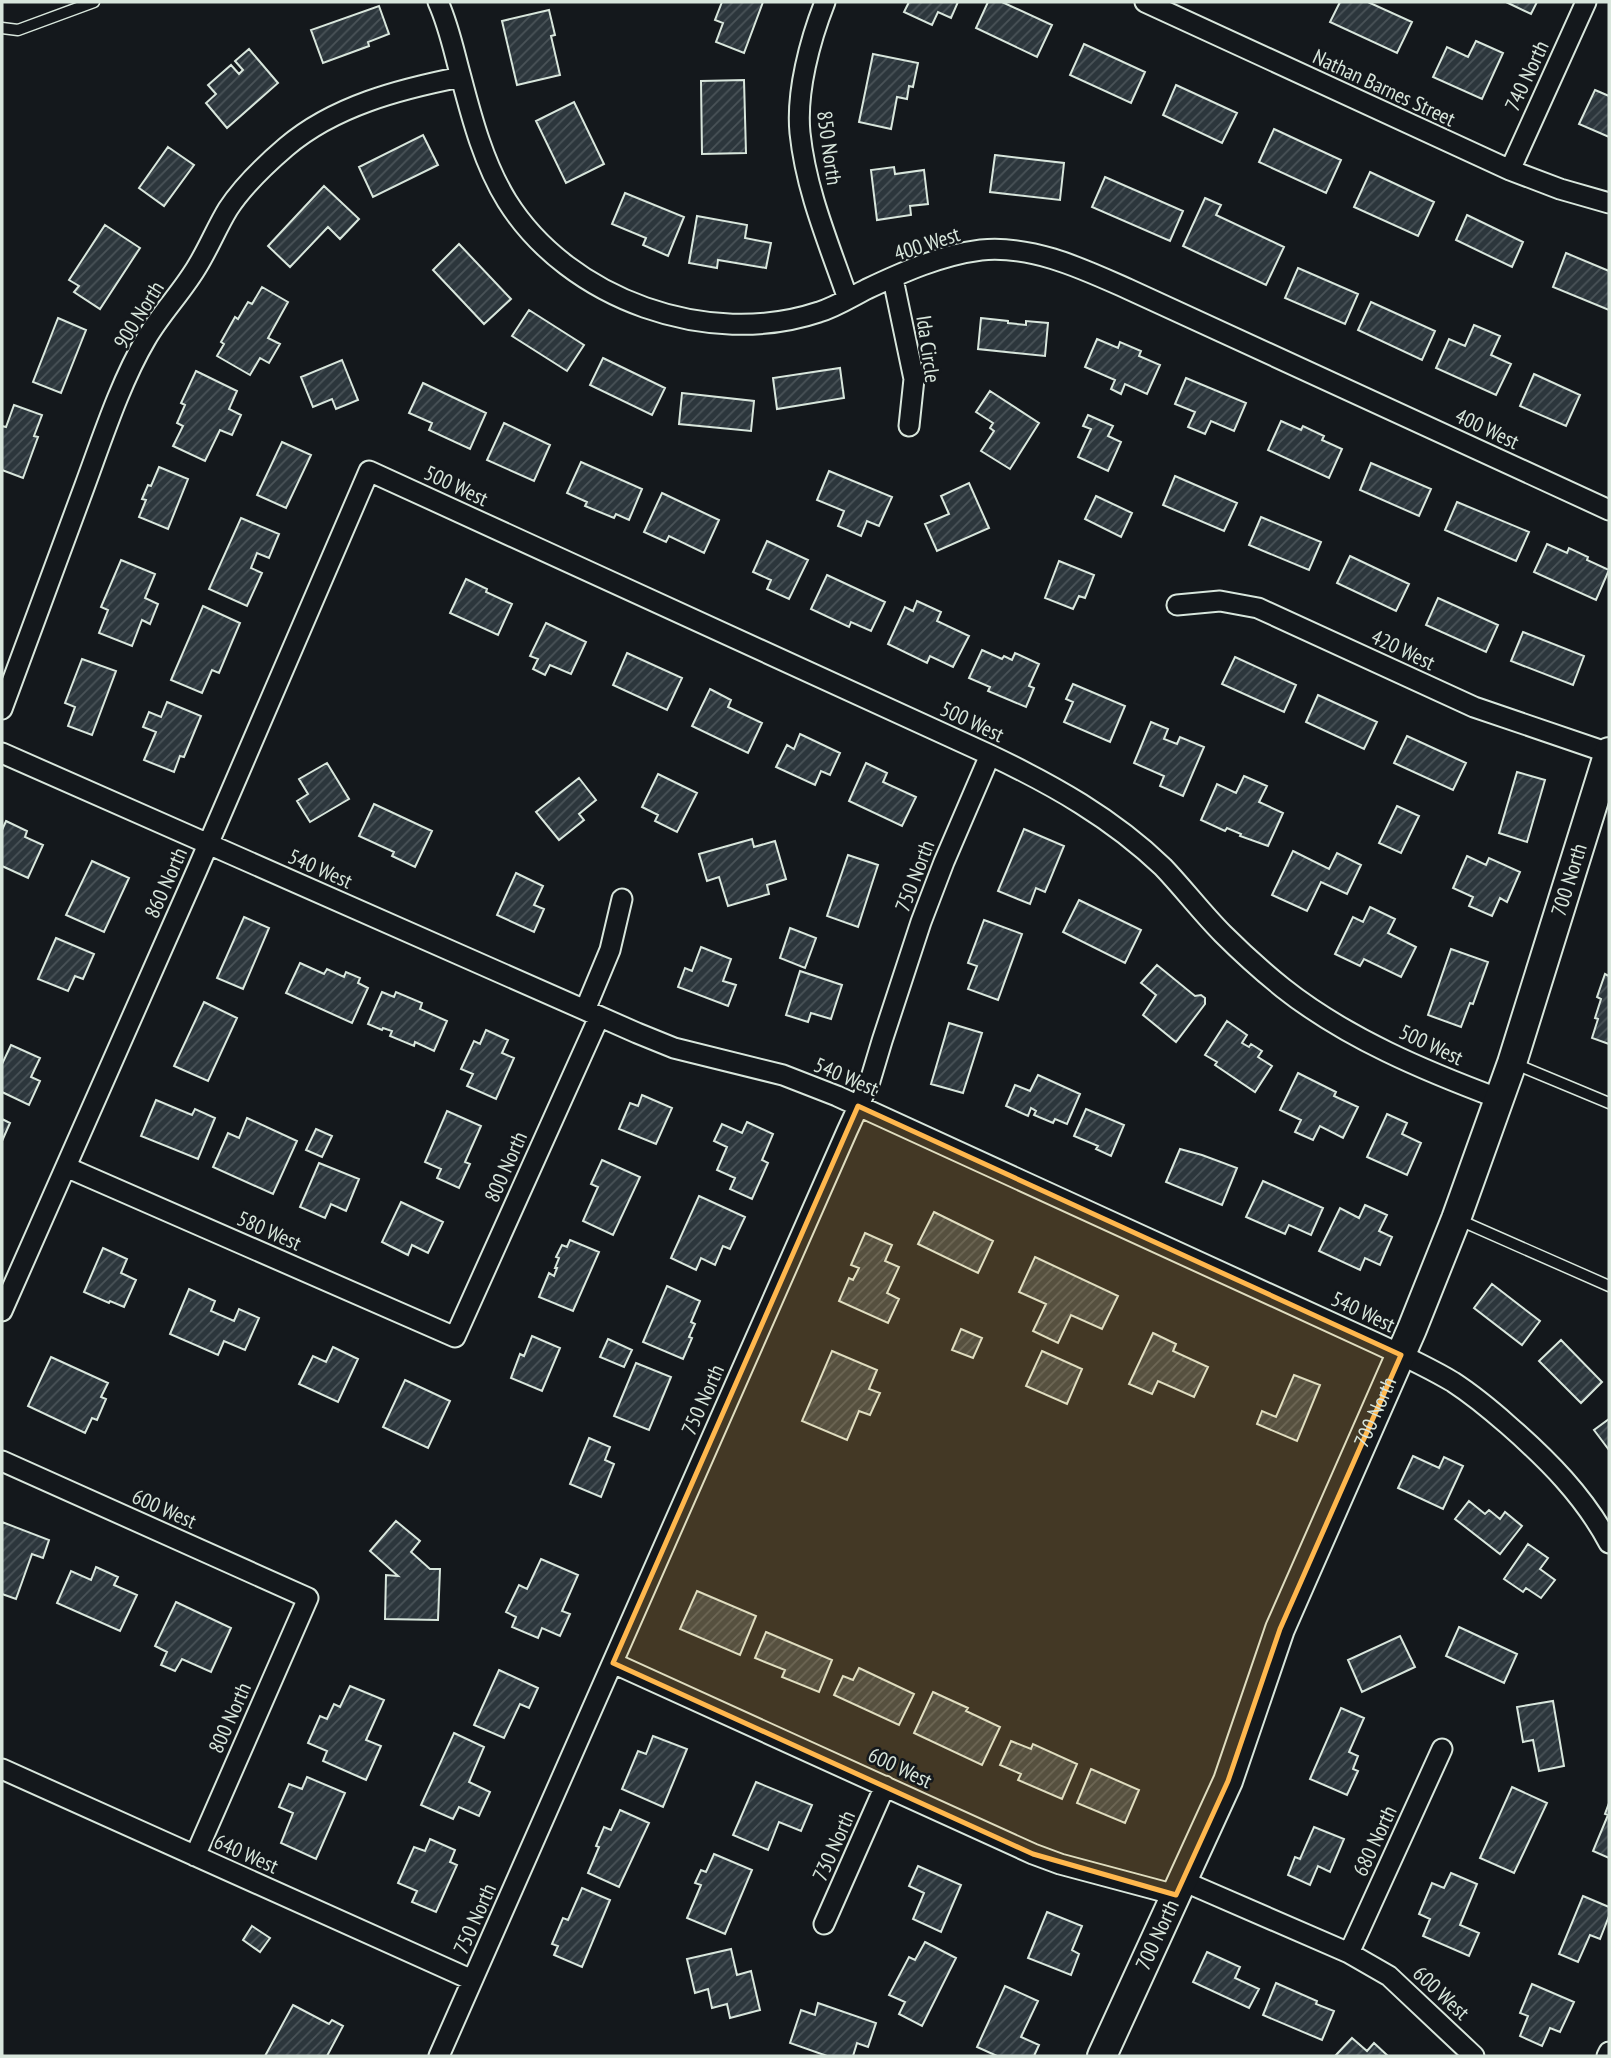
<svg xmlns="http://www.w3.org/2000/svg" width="1611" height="2058" font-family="'PT Sans Narrow',sans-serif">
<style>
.building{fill:url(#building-hatch);stroke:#d8e6dc;stroke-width:2}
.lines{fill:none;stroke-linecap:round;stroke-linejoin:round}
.lane-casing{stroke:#d8e6dc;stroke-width:13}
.street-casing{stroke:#d8e6dc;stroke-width:23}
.secondary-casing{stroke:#d8e6dc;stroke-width:32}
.lane{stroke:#14181c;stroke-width:10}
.street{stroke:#14181c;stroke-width:19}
.secondary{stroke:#14181c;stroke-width:28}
.marked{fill:#ffb74d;fill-opacity:0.2;stroke:#ffb74d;stroke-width:5;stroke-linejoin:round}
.labels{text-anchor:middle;stroke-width:5;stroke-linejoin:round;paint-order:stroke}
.street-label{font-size:21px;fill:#d8e6dc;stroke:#14181c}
</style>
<defs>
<pattern id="building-hatch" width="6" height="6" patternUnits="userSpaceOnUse" patternTransform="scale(1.75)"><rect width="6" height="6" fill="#2c363c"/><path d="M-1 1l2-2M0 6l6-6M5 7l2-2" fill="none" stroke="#4a5358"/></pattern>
</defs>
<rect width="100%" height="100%" fill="#14181c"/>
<path class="building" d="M722,2H763L744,53L716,42L723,23L715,20Z
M909,2H958L951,18L938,12L932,25L904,12Z
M988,2H1002L1052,25L1037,57L976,28Z
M1340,2H1368L1412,22L1397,53L1330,22Z
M1506,2H1537L1531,14Z
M379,6L389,34L368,42L369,46L323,63L311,30Z
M549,10L555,35L551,36L560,75L517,85L502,21Z
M1476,41L1503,53L1482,99L1433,77L1447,47L1468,57Z
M1084,44L1145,72L1131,103L1070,75Z
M249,49L278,83L227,128L206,103L216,94L208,85L231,65L239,74L243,70L235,61Z
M873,54L918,63L913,87L909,86L907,99L897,97L891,129L859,122Z
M744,80L746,153L702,154L701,81Z
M1176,85L1237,113L1222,143L1163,115Z
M1595,90L1609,96V137L1579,124Z
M574,102L604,164L566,183L536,121Z
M1274,129L1341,160L1326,193L1259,162Z
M423,135L438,165L373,197L359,167Z
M168,147L194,165L164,206L139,188Z
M995,155L1064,163L1060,200L990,192Z
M894,167L895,174L924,170L928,204L910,206L911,215L877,220L871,170Z
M1370,172L1434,202L1418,236L1354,207Z
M1105,177L1183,211L1170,241L1092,207Z
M324,186L359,219L340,239L328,227L290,267L268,246Z
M625,193L684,217L668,256L643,245L646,238L612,224Z
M1205,198L1221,205L1216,215L1284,247L1266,285L1183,246Z
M1467,215L1523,242L1512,267L1456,240Z
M697,216L747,225L745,238L771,243L766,268L718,260L717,268L689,263Z
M105,225L140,248L100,309L74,292L79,286L69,280Z
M459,244L511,299L484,324L433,270Z
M1566,253L1609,271V310L1553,287Z
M1298,268L1358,294L1345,324L1285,298Z
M262,287L288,302L268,338L280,344L269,363L260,358L250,375L217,356L224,344L221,342L235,317L238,319L248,302L252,304Z
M1371,302L1435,331L1422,360L1358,330Z
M529,310L584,345L567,371L512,336Z
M58,318L86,330L61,393L33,382Z
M981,318L1008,321V323L1026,325V321L1048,323L1045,356L978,349Z
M1474,325L1500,336L1491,355L1511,364L1496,395L1436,368L1449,339L1465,346Z
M1097,339L1118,348L1120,342L1141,351L1139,356L1160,365L1147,394L1125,384L1121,394L1111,389L1115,380L1085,367Z
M603,358L665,388L652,415L590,385Z
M342,360L358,400L336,409L332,399L313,407L301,377Z
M840,368L844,398L777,409L773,378Z
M196,371L237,391L229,409L241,415L232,435L220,430L205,461L173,446L183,426L177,423L185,405L181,403Z
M1534,374L1580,395L1566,426L1520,406Z
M1186,378L1246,403L1234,431L1211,421L1205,434L1188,427L1195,412L1175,404Z
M423,383L486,413L470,449L429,430L432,423L409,413Z
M990,391L1039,423L1010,469L981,451L994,431L990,428L993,423L976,412Z
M682,393L754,401L751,431L679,424Z
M14,405L42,415L34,436L38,437L23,478L2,470V426L6,427Z
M1088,415L1113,426L1108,436L1121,442L1108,471L1078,457L1091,429L1083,426Z
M1281,421L1301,430L1303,426L1324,436L1322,440L1342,449L1329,478L1268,450Z
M504,423L550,445L534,481L487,460Z
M282,442L311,455L286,508L257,495Z
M581,462L642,489L629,520L616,514L614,518L585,506L587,502L567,493Z
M1371,463L1431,489L1419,516L1360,490Z
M159,467L188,479L168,529L139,517L146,500L142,499L148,485L151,486Z
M829,471L892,497L879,526L867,521L861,536L838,526L844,511L817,500Z
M1175,476L1237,503L1224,531L1163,505Z
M969,483L989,528L937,551L925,524L949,514L941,496Z
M662,493L719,520L704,553L669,536L666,542L644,532Z
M1096,496L1132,513L1121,537L1085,519Z
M1457,502L1529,532L1516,561L1445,530Z
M1261,517L1321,542L1309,570L1249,545Z
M241,518L279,534L269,558L257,553L251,568L262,573L247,606L209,589Z
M767,541L808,560L789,599L767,589L771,580L753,572Z
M1547,544L1567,553L1569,548L1588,557L1587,560L1609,570L1596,600L1534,572Z
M1350,556L1409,584L1396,611L1337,583Z
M121,560L155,574L145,598L158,604L150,624L142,620L132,646L99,633L108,610L101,607Z
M1059,561L1094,575L1085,598L1079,596L1073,609L1045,598Z
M827,575L885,602L871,631L851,622L849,627L811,609Z
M466,579L487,589L486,592L512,604L498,635L450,613Z
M1438,598L1498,625L1486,652L1426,625Z
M917,601L941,612L937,621L969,636L953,667L930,656L927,663L888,644L905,607L913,611Z
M203,606L240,623L219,673L212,670L202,693L171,680Z
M546,623L586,642L571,674L550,665L545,675L533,669L538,659L530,656Z
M1523,632L1584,656L1573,685L1511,661Z
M982,650L1002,659L1004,656L1012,660L1015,653L1039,664L1029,686L1034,688L1026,707L988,691L990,687L969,678Z
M627,653L682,678L667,710L613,685Z
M1235,657L1296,685L1284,712L1222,684Z
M82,659L116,671L92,735L68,726L75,707L65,703Z
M1073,684L1125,706L1110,742L1064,722L1073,702L1066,699Z
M710,689L731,700L728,707L762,723L748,753L692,726Z
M1318,695L1377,722L1364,749L1306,722Z
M167,702L201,716L184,757L180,756L174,772L144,760L156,732L143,727L149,712L161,717Z
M1151,722L1168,729L1164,739L1177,744L1180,737L1204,747L1183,796L1160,786L1164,776L1134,763Z
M800,734L840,753L830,775L821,771L815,785L776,767L787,745L794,749Z
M1407,736L1466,763L1453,790L1394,763Z
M327,763L349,799L310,822L297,801L308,794L299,779Z
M866,763L887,773L883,782L916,797L902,826L849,801Z
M1517,772L1545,780L1527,842L1499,833Z
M658,774L697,793L677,832L655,821L658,815L642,807Z
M1244,776L1267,786L1259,802L1283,813L1268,846L1240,836L1241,834L1227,828L1225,831L1201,820L1217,784L1236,793Z
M579,778L596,800L579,814L584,820L559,840L536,812Z
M374,804L432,831L415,867L392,856L394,852L359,836Z
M1397,806L1419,816L1401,853L1379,843Z
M6,821L27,831L25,837L43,845L28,878L2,866V830Z
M1024,829L1064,846L1045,892L1036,888L1030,904L998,891Z
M752,839L754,847L775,841L786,879L767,885L769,894L728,906L719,877L707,881L699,854Z
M1293,851L1329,869L1337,853L1361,865L1347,894L1321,882L1307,911L1272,895Z
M848,855L878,865L858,927L827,916Z
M1467,856L1486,865L1489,858L1520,872L1507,902L1500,898L1492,916L1469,906L1473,897L1453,888Z
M92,861L129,878L104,932L66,915Z
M516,873L543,886L534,905L544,909L534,932L497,915Z
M1079,900L1141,930L1125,963L1063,932Z
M1370,907L1395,919L1388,933L1416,947L1401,977L1364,959L1360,966L1335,954L1353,917L1363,922Z
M244,917L269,928L243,989L217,978Z
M984,920L1022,934L998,1000L968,989L977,966L968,963Z
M790,928L816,938L805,968L780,958Z
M56,938L94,954L83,979L75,976L68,991L38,979Z
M701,947L731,959L723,981L736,985L728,1006L678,987L685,968L692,971Z
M1451,949L1488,962L1473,1004L1470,1003L1461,1027L1428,1015Z
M300,963L324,974L327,969L344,977L346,972L360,978L358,983L368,988L352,1023L286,993Z
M1157,965L1195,996L1201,995L1205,998V1004L1176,1042L1143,1015L1156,995L1141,983Z
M800,971L842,985L831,1019L811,1013L808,1022L786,1015Z
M1605,974L1609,976V1044L1592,1038L1598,1019L1595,1018L1601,999L1597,997Z
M382,992L394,997L396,992L422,1003L420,1009L447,1021L434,1051L415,1042L414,1046L390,1036L392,1031L383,1028L382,1030L368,1024Z
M204,1002L237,1018L208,1081L174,1066Z
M1227,1021L1247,1035L1242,1043L1249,1047L1251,1044L1262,1051L1258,1057L1272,1066L1255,1092L1215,1065L1217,1062L1205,1055Z
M949,1023L982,1033L963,1093L931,1084Z
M486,1030L508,1040L502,1053L514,1058L496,1099L467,1086L473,1074L461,1069L474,1041L480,1044Z
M11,1045L40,1058L31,1077L40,1081L29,1105L2,1092V1064Z
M1298,1073L1336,1092L1334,1096L1358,1107L1343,1138L1320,1126L1313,1140L1295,1132L1301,1120L1280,1110Z
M1038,1075L1080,1094L1067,1124L1055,1119L1053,1123L1034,1115L1036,1111L1031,1108L1028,1116L1006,1106L1015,1085L1030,1091Z
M642,1095L672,1108L656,1144L619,1129L630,1103L638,1106Z
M156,1100L192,1115L195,1109L215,1118L198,1159L141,1136Z
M1086,1109L1124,1125L1111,1156L1096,1149L1098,1146L1074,1136Z
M447,1111L481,1126L465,1162L470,1164L459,1188L437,1178L441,1169L425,1162Z
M1387,1114L1407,1123L1402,1134L1421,1143L1407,1175L1367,1157Z
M247,1118L297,1141L273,1194L213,1167L228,1133L239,1138Z
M2,1119L10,1123L2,1141Z
M747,1122L773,1134L762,1160L768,1163L752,1199L730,1189L735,1178L717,1170L727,1147L714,1141L722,1124L742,1133Z
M316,1129L332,1136L322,1157L306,1150Z
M1180,1149L1202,1155L1237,1168L1222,1205L1166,1182Z
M602,1160L640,1177L613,1235L583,1221L598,1187L591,1184Z
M319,1163L359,1179L346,1211L331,1204L325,1218L300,1207Z
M1263,1181L1323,1208L1311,1235L1289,1225L1285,1234L1246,1217Z
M699,1196L745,1217L730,1249L723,1246L715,1265L701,1258L696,1270L671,1258Z
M401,1202L443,1222L428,1253L412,1245L408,1255L382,1242Z
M1365,1205L1387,1215L1379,1231L1392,1237L1380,1265L1365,1258L1360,1270L1319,1251L1340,1208L1359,1218Z
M934,1212L993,1241L978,1273L918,1244Z
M865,1233L892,1245L885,1261L899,1267L887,1293L899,1299L888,1323L839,1301L849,1278L853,1280L859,1268L851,1265Z
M570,1240L599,1252L573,1311L539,1297L549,1273L554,1276L557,1268H555L559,1258L556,1257L562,1245L567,1247Z
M103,1248L127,1259L121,1273L136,1280L124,1307L110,1301L109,1303L84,1292Z
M1035,1257L1118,1296L1102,1329L1071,1315L1058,1343L1033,1331L1046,1304L1019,1292Z
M1492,1284L1540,1321L1522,1345L1474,1308Z
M667,1286L700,1301L691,1322L695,1324L689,1337L692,1338L683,1359L643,1342Z
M189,1289L215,1301L211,1311L234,1321L239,1309L259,1318L245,1350L224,1341L218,1355L170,1334Z
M961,1329L982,1338L973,1358L952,1350Z
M1153,1333L1176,1344L1173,1351L1208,1367L1194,1397L1158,1381L1152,1394L1129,1384Z
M532,1336L560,1348L542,1391L511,1378L520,1354L524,1356Z
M608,1339L632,1350L624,1367L600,1357Z
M1561,1340L1602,1382L1581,1403L1539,1361Z
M333,1347L358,1359L338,1402L299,1384L313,1356L326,1362Z
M832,1351L877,1370L869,1389L880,1393L870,1415L859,1411L847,1440L802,1421Z
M1042,1351L1082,1369L1067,1404L1026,1386Z
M51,1357L108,1383L101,1397L106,1399L97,1420L92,1418L85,1433L28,1406Z
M636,1363L671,1377L649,1430L614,1416Z
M1294,1375L1320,1385L1297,1441L1257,1424L1262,1411L1276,1417Z
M405,1380L450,1401L428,1448L383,1427Z
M1609,1419V1450L1594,1430Z
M589,1438L610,1447L605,1460L614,1464L601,1497L570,1484Z
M1413,1456L1439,1468L1444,1457L1463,1466L1443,1509L1398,1488Z
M1469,1501L1485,1514L1489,1510L1500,1519L1505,1512L1522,1526L1500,1554L1455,1519Z
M396,1521L420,1541L411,1552L430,1569H440L438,1620L385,1619L386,1575L398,1576L370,1551Z
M2,1522L49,1540L43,1558L32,1554L16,1599L2,1594Z
M1528,1544L1548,1558L1540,1569L1555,1580L1541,1598L1526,1588L1523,1592L1504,1579Z
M541,1559L578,1575L562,1611L570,1614L560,1636L542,1628L538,1638L512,1627L516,1617L506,1612L519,1585L527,1589Z
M96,1567L118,1577L114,1585L137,1595L120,1631L57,1603L71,1571L91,1580Z
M697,1591L756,1616L740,1655L680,1629Z
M176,1602L231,1628L211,1672L182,1659L175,1671L161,1665L167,1652L155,1646Z
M1459,1627L1517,1654L1504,1683L1446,1656Z
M766,1632L832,1660L819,1692L782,1677L785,1670L755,1658Z
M1400,1636L1415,1667L1362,1692L1348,1660Z
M859,1668L914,1694L899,1725L834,1695L843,1676L853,1680Z
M499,1670L538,1688L529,1708L520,1704L504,1738L474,1725Z
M350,1686L384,1700L366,1740L381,1746L366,1780L323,1761L327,1751L308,1743L320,1716L327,1719L334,1704L340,1707Z
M933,1692L968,1708L966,1711L1000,1727L982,1765L914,1733Z
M1553,1701L1564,1766L1539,1771L1533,1740L1523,1742L1517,1707Z
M1341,1708L1364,1718L1349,1752L1358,1756L1353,1769L1358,1771L1347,1795L1310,1779Z
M454,1733L484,1747L469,1782L490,1792L479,1816L459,1807L453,1819L421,1805Z
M653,1736L687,1749L663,1807L622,1789L638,1751L646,1754Z
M1011,1741L1031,1749L1033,1744L1077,1764L1062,1799L1018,1780L1021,1774L1000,1765Z
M1091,1769L1139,1790L1125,1823L1077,1803Z
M307,1777L345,1793L316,1859L281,1843L293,1813L279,1807L289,1784L302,1789Z
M756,1782L812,1805L801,1831L779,1822L768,1850L733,1835Z
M1512,1787L1547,1803L1514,1873L1480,1858Z
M1609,1803V1858L1593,1851L1608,1815L1605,1814Z
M620,1810L649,1823L619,1887L588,1873L599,1847L596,1846L604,1827L611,1830Z
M1314,1827L1344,1839L1330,1872L1318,1866L1310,1885L1288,1875L1295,1857L1300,1859Z
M430,1839L455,1850L450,1862L457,1865L436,1912L412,1902L417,1891L398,1883L414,1847L425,1851Z
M714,1854L752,1870L725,1934L687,1918L701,1885L695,1883L701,1870L706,1872Z
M918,1866L961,1885L941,1932L913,1919L924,1893L909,1886Z
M1451,1873L1477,1884L1460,1925L1479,1933L1469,1956L1423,1936L1430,1919L1419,1914L1432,1883L1444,1888Z
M582,1888L610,1900L582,1967L554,1955L558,1946L552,1944L563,1918L568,1920Z
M1583,1896L1609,1907V1916L1600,1939L1590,1935L1578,1962L1559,1954Z
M1047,1912L1082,1926L1072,1950L1079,1954L1071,1975L1028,1958Z
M252,1926L270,1938L260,1952L243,1940Z
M925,1942L956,1958L922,2026L899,2014L905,2002L889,1995L909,1957L915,1960Z
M731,1949L737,1975L751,1971L760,2010L730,2018L727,2004L712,2008L708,1989L695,1993L687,1959Z
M1207,1952L1240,1967L1235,1978L1259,1989L1249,2008L1193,1982Z
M1276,1983L1317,2001L1316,2004L1334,2011L1322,2040L1263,2015Z
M1532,1984L1574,2002L1560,2032L1550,2028L1542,2046L1520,2036L1528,2016L1520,2013Z
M1005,1986L1038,2001L1021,2037L1039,2045L1034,2056H997L977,2047Z
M818,2003L876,2023L868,2047L857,2043L853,2056H827L790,2043L801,2010L815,2015Z
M293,2005L329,2024L332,2020L343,2026L327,2056H265Z
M1352,2038L1367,2051L1374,2043L1388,2056H1335Z"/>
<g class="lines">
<g class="lane-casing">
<path id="lane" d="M2,28L18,30L94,2
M1513,1063L1609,1103
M1457,1219L1609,1286"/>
</g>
<g class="street-casing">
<path id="street" d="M438,2C449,26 454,52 461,77C472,119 484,164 507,201C569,300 709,349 819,312C836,307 851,297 867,289C903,272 941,255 981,250C1033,245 1083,269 1128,289L1609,510
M825,2C810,40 796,92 800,133C806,191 829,244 848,299
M1145,2L1510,170L1560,189L1609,203
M1510,170L1586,2
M893,279L914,379L909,426
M1177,605L1220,601L1258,608L1474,707L1609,753
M2,709C30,634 57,560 85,485C102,439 121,381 146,339C161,313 183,291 198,265C209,247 217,227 228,209C243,186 265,165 286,147C334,106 400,89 461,77
M2,753L637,1033L674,1048L783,1075L837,1096L1376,1343C1402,1355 1428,1367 1453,1382C1473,1395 1491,1410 1508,1425C1548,1460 1584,1496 1609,1543
M585,1010L610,950L622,899
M66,1167L455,1337L599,1017
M2,1311L197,870L369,471L990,755C1053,785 1112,818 1163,867C1184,889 1202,913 1223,934C1242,953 1262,971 1283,988C1346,1038 1425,1071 1500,1099
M2,1461L308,1598L195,1856
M613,1663L1033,1854L1060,1864L1176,1895
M2,1769L472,1980
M1183,1881L1349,1953L1389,1976L1474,2056
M824,1924L885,1786
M1349,1953L1442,1749
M439,2056L847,1131L870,1081L882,1041L921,922L944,862L990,755
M1607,2056L1609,2052"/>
</g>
<g class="secondary-casing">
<g id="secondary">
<path id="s1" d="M1102,2056L1228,1781L1280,1629L1412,1329L1456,1219L1512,1063L1609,752"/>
</g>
</g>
<use href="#lane" class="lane"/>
<use href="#street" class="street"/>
<use href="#secondary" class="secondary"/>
</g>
<path class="marked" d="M858,1106L1401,1355L1280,1629L1228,1781L1176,1895L1033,1854L613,1663Z"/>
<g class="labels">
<g class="street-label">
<text transform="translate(1527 76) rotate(-65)" y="7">740 North</text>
<text transform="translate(1384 88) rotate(25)" y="7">Nathan Barnes Street</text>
<text transform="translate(829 148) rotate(82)" y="7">850 North</text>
<text transform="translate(927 244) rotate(-18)" y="7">400 West</text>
<text transform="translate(139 315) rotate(-58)" y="7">900 North</text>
<text transform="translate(928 349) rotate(82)" y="7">Ida Circle</text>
<text transform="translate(1487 429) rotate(25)" y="7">400 West</text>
<text transform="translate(456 486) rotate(25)" y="7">500 West</text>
<text transform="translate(1403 650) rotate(25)" y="7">420 West</text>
<text transform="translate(972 722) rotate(25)" y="7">500 West</text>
<text transform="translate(320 869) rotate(24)" y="7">540 West</text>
<text transform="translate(915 876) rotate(-69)" y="7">750 North</text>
<text dy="7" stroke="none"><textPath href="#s1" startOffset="1267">700 North</textPath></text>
<text transform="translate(166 883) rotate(-66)" y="7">860 North</text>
<text transform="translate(1431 1045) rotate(25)" y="7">500 West</text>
<text transform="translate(846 1077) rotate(23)" y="7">540 West</text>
<text transform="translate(506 1167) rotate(-66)" y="7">800 North</text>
<text transform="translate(269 1231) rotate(24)" y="7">580 West</text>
<text transform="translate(1363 1312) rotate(25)" y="7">540 West</text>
<text transform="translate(703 1400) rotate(-66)" y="7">750 North</text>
<text dy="7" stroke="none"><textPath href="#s1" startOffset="700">700 North</textPath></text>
<text transform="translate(164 1509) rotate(24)" y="7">600 West</text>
<text transform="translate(230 1718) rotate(-66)" y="7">800 North</text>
<text transform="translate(900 1768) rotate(25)" y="7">600 West</text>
<text transform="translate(1375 1841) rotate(-65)" y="7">680 North</text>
<text transform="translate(834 1846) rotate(-66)" y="7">730 North</text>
<text transform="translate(246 1854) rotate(24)" y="7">640 West</text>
<text transform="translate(475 1919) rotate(-66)" y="7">750 North</text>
<text dy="7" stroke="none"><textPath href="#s1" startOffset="133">700 North</textPath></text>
<text transform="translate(1441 1993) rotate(43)" y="7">600 West</text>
</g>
</g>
<rect width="1611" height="2058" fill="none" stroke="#d8e6dc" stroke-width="7"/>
</svg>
